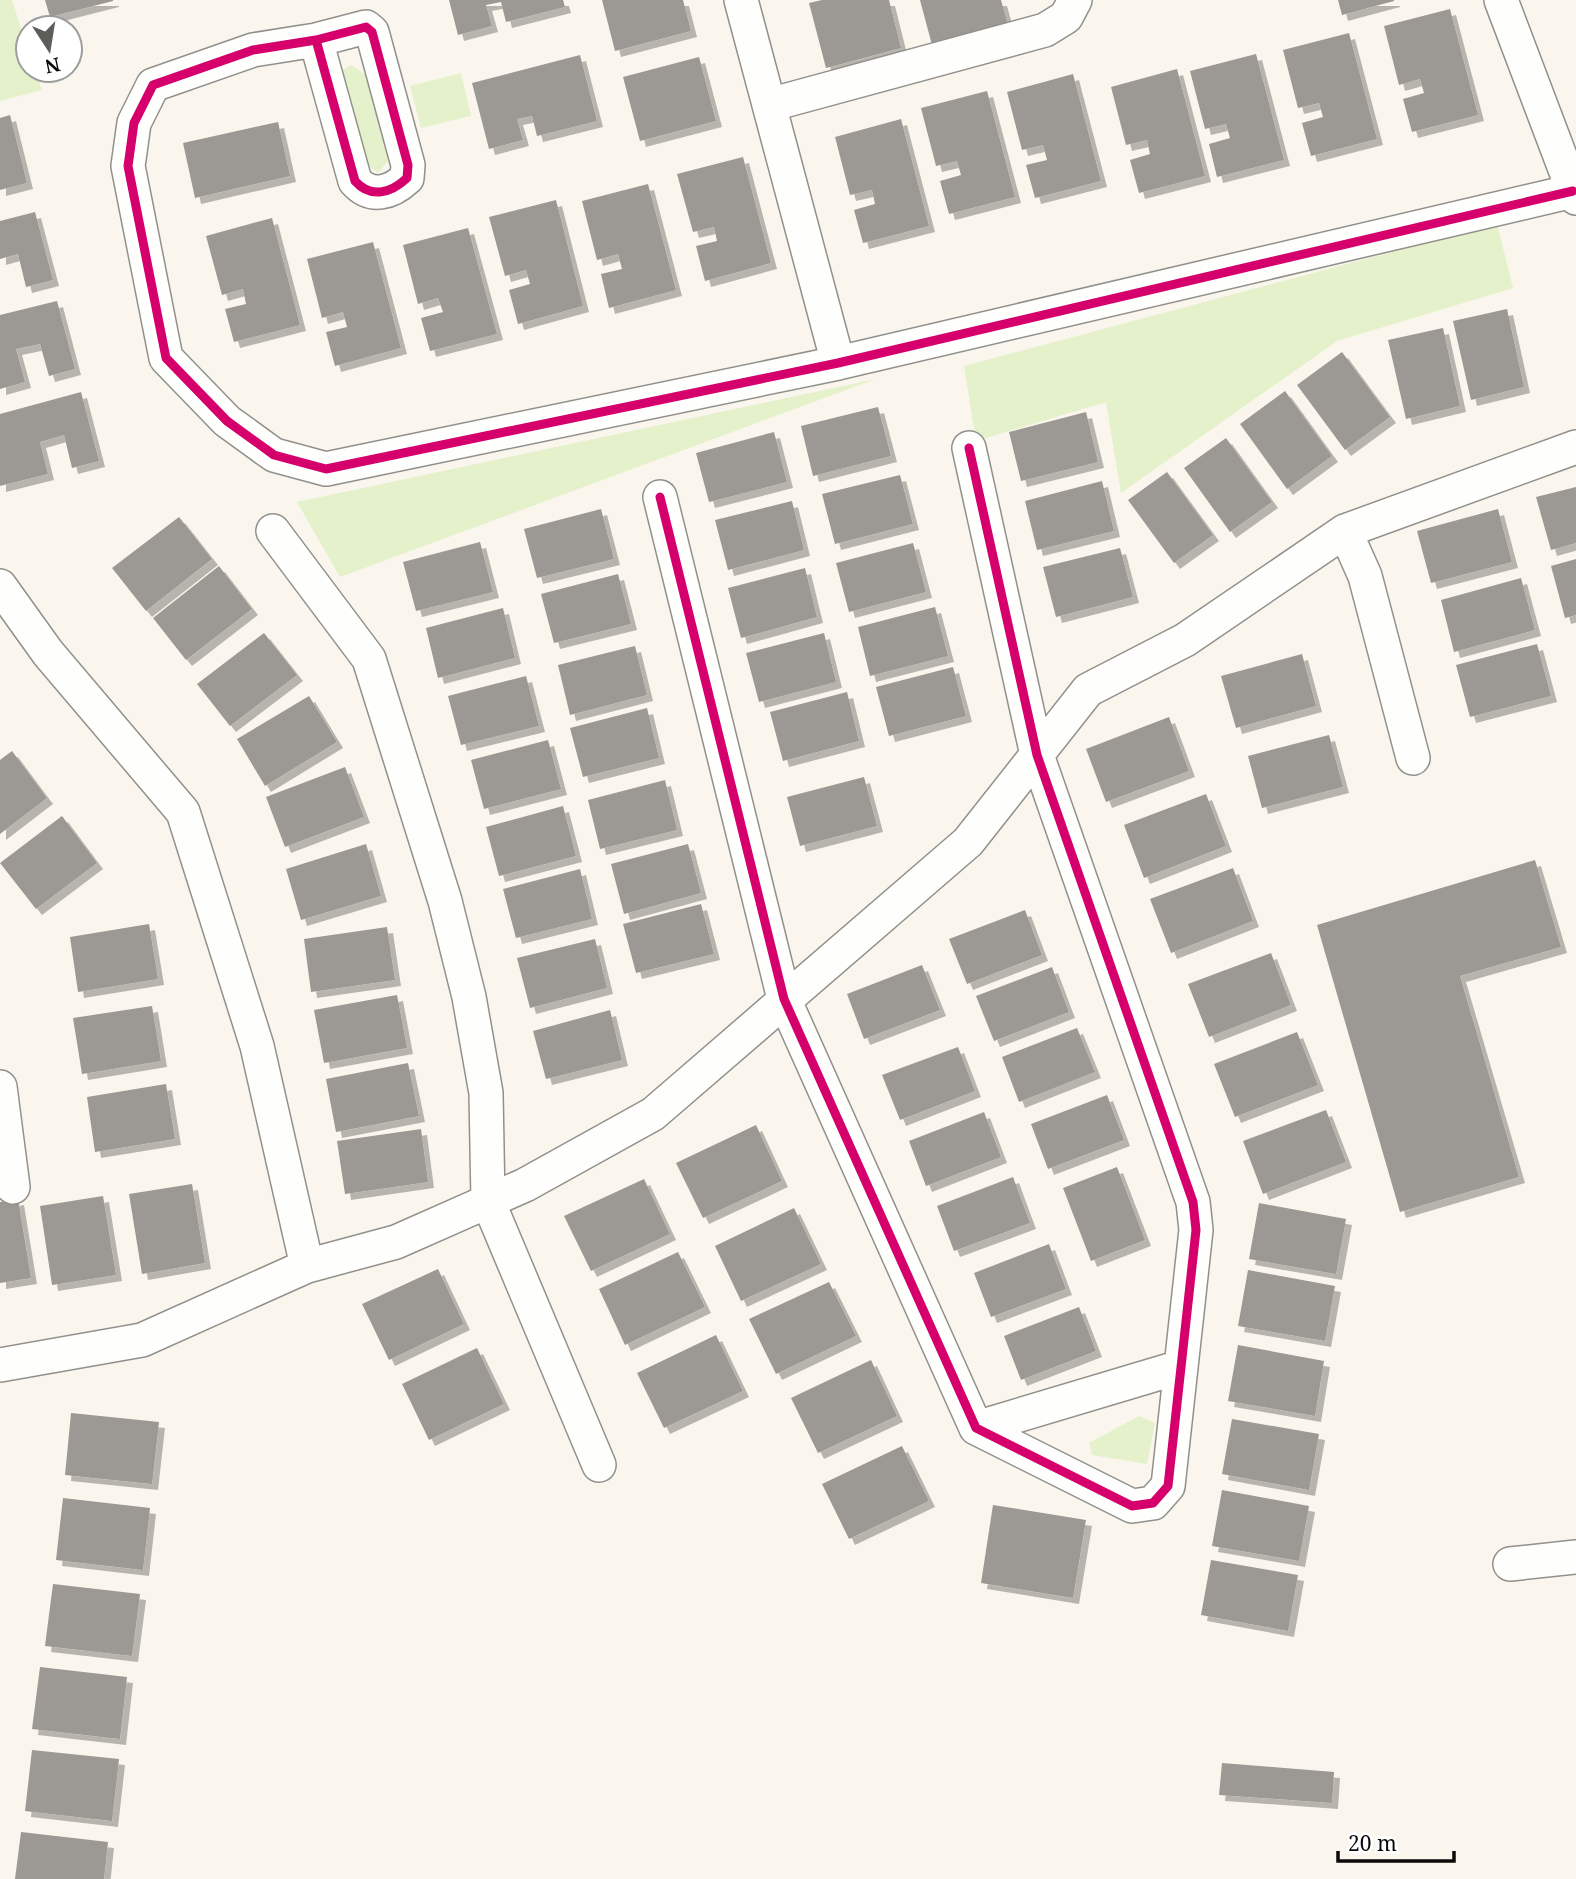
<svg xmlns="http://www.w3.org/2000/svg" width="1576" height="1879" font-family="'Noto Serif',serif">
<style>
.green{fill:#e4f1ca}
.building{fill:#9c9894;filter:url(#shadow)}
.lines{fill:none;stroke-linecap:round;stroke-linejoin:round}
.street-casing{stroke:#92908c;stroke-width:36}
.street{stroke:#fefefc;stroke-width:33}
.cycleway-casing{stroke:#fff;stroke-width:13}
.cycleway{stroke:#d6006c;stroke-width:9}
</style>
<defs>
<filter id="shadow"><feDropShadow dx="6" dy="6" stdDeviation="0" flood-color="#0004"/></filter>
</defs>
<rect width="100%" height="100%" fill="#faf6ed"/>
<path class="green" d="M0,0H12L28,51V70H35L42,90L0,101Z
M351,65L366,75L388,161L378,173L363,161L339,73Z
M461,73L471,116L421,128L410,86Z
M1497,224L1513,288L1337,341L1121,493L1106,402L976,441L964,366Z
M876,379L340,577L297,502Z
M1139,1416L1155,1423L1147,1464L1092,1455L1089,1443Z"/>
<path class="building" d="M45,0H113V1L50,17Z
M449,0H563L565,7L506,22L501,2L486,5L492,26L458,35Z
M602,0H683L691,31L615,51Z
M822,0H889L901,48L826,68L809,3Z
M920,0H1001L1008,25L932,45Z
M1338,0H1394V1L1342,15Z
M1450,9L1478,115L1412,132L1403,99L1424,93L1420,79L1399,85L1384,26Z
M1349,33L1377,139L1311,156L1302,123L1323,117L1319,103L1298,108L1283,50Z
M1256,54L1284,160L1217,177L1209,144L1230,138L1226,124L1205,129L1190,71Z
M580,55L597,121L537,136L532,116L517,119L523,140L489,149L472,83Z
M699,57L716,121L640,141L623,77Z
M1177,69L1205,176L1139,193L1130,160L1150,154L1147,140L1126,145L1111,87Z
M1073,74L1101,181L1035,198L1026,165L1047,160L1043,145L1022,150L1007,92Z
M987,91L1015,197L949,214L940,181L961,175L957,161L936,166L921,108Z
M10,115L27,183L0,190V118Z
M901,119L929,226L863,243L854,210L875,204L872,190L850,195L835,137Z
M278,122L290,176L195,198L183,143Z
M743,157L771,263L705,281L696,246L717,241L714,227L693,232L677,174Z
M648,184L676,290L609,308L601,274L622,269L618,254L597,260L582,201Z
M556,200L583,306L518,324L509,290L530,284L526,270L505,276L489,217Z
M35,212L53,280L26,287L18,254L0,259V221Z
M272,218L300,325L234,342L225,309L246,304L243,289L222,295L206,236Z
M468,228L497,334L430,351L421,318L443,312L438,298L418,304L403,245Z
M373,242L401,348L335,366L326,332L347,327L343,312L322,318L307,259Z
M57,301L75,369L49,376L40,344L16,349L25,382L0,389V315Z
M1507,309L1524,387L1471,400L1453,321Z
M1443,328L1460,406L1406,419L1388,340Z
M1342,352L1390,417L1345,450L1297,385Z
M1285,391L1332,456L1287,489L1240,424Z
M81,392L99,461L72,468L64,435L40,442L48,474L0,486V414Z
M878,407L891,456L813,476L801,426Z
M1086,412L1098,462L1021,481L1009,432Z
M774,432L787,482L709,502L696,453Z
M1226,438L1272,502L1230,532L1184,468Z
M1167,472L1213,535L1174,563L1128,500Z
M900,475L913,524L835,544L822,494Z
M1102,481L1114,531L1037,550L1025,501Z
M1576,487V543L1551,550L1536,497Z
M792,501L804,550L728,570L715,520Z
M601,509L614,559L537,578L524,529Z
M1498,509L1512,562L1431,583L1417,531Z
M179,517L212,559L146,611L112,568Z
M480,542L493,592L416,611L403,562Z
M913,543L926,592L849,612L836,563Z
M1120,548L1133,597L1056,617L1043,567Z
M1576,559V615L1565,618L1551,566Z
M219,566L252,609L186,660L153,618Z
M805,568L817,617L741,638L728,588Z
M618,574L631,624L554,643L541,594Z
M1521,578L1535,630L1454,652L1441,600Z
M935,607L948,656L870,676L858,627Z
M503,608L515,658L438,678L426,628Z
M264,633L297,675L230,726L197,684Z
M824,633L836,682L759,702L746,653Z
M1537,644L1551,696L1470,717L1456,665Z
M635,646L647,695L570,715L558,665Z
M1302,654L1316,706L1236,728L1221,676Z
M953,667L966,716L889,736L876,687Z
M526,676L539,726L461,745L448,696Z
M847,692L859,741L783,761L770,712Z
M309,696L337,742L265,786L237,739Z
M647,708L659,758L583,777L570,728Z
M1169,717L1189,771L1106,802L1086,749Z
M1329,735L1343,787L1262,808L1248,756Z
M548,740L561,789L484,809L471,760Z
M12,751L47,798L0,834V760Z
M345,767L364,817L285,847L266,797Z
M864,777L877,826L800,846L787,797Z
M665,780L677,830L600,849L588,800Z
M1206,794L1226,846L1144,878L1124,825Z
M563,806L576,856L499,876L486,827Z
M62,816L97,863L36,909L0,863Z
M366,844L381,896L301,920L286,869Z
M688,844L701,893L624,914L611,864Z
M1535,860L1561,947L1460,976L1519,1177L1400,1212L1317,925Z
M1233,868L1253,921L1171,953L1150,899Z
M580,869L592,919L516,938L503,889Z
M701,904L714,954L636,973L623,924Z
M1025,910L1042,955L967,984L949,939Z
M149,924L158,979L78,992L70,937Z
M387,927L395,980L311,992L304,939Z
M595,939L607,988L530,1008L517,958Z
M1271,953L1291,1005L1209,1037L1188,984Z
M922,965L940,1010L864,1039L847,994Z
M1052,967L1069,1012L994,1041L976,996Z
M397,995L407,1048L324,1063L314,1010Z
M152,1006L161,1061L82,1074L73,1018Z
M610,1010L622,1060L546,1079L533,1031Z
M1077,1028L1095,1072L1019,1102L1002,1057Z
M1297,1032L1318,1085L1235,1117L1214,1064Z
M958,1047L975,1091L900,1120L882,1075Z
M408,1063L419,1116L336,1132L326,1079Z
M166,1084L175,1139L95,1152L87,1097Z
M1107,1095L1124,1140L1048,1169L1031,1124Z
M1326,1110L1346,1162L1263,1194L1243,1141Z
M984,1112L1001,1157L926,1186L909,1141Z
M756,1125L782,1181L703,1218L676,1163Z
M421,1129L428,1182L345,1194L337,1141Z
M1117,1167L1145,1240L1091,1261L1063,1188Z
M1013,1177L1030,1223L954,1251L937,1206Z
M644,1179L670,1234L591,1271L564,1216Z
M192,1184L205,1263L142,1274L129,1194Z
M103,1196L116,1275L52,1285L40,1206Z
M18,1199L31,1278L0,1283V1202Z
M1259,1203L1346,1219L1336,1274L1249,1259Z
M794,1208L821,1264L741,1301L715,1246Z
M1049,1244L1066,1289L991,1317L974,1273Z
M678,1252L705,1307L625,1345L599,1289Z
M438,1269L464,1324L389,1360L362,1304Z
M1248,1270L1335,1286L1325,1341L1238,1326Z
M829,1282L856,1336L776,1374L749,1319Z
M1079,1307L1096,1351L1021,1380L1004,1336Z
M716,1335L743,1391L664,1428L637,1373Z
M1238,1345L1324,1361L1315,1416L1228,1401Z
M477,1348L504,1404L429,1440L402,1384Z
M871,1360L897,1416L818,1453L791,1398Z
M71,1413L159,1422L152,1484L65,1475Z
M1232,1419L1319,1434L1309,1490L1222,1474Z
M902,1446L929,1501L849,1539L822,1484Z
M1222,1490L1309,1506L1299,1561L1212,1546Z
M63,1498L150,1508L143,1570L56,1560Z
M993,1505L1086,1520L1073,1598L981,1583Z
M1211,1560L1298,1575L1288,1631L1201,1615Z
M53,1584L140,1594L132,1656L45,1646Z
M40,1667L127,1677L120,1739L32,1729Z
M32,1750L119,1759L112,1821L25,1811Z
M1222,1763L1334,1772L1332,1803L1219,1795Z
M21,1832L108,1842L104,1879H15Z"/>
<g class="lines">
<g class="street-casing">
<path id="street" d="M741,0L838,363
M1501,0L1576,198
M316,40L355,181C371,199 391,193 407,178L408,165L372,32L366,27L316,40L253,50L153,85L134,123L128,166L166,358L227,421L274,455L326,469L838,363L1573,191
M769,105L1045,30L1066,17L1075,0
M660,497L784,999L976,1428L1132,1506L1153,1503L1168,1486L1196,1230L1193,1202L1037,755L969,448
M273,531L369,659L445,901L469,997L486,1093L488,1201L599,1465
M1345,531L1576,447
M0,586L48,653L183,812L257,1046L307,1266
M0,1087L13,1187
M0,1365L142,1340L307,1266L396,1242L525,1185L653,1114L968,842L1088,690L1185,640L1345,531L1365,576L1413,758
M976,1428L1180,1367
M1510,1564L1576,1557"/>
</g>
<use href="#street" class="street"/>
<g class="cycleway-casing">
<path id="cycleway" d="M316,40L355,181C371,199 391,193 407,178L408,165L372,32L366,27L316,40L253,50L153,85L134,123L128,166L166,358L227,421L274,455L326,469L838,363L1573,191
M660,497L784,999L976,1428L1132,1506L1153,1503L1168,1486L1196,1230L1193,1202L1037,755L969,448"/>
</g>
<use href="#cycleway" class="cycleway"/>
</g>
<g transform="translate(49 49) rotate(168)"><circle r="33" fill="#ffffff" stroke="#9d9d9d" stroke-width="2"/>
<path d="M0-5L12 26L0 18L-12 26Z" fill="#5e5d59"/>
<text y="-10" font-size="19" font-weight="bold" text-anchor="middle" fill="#0a0a0a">N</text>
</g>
<path d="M1338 1851v10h116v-10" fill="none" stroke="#0a0a0a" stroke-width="3.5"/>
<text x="1348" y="1851" font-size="21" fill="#0a0a0a" stroke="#ffffff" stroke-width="5" paint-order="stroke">20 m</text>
</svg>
